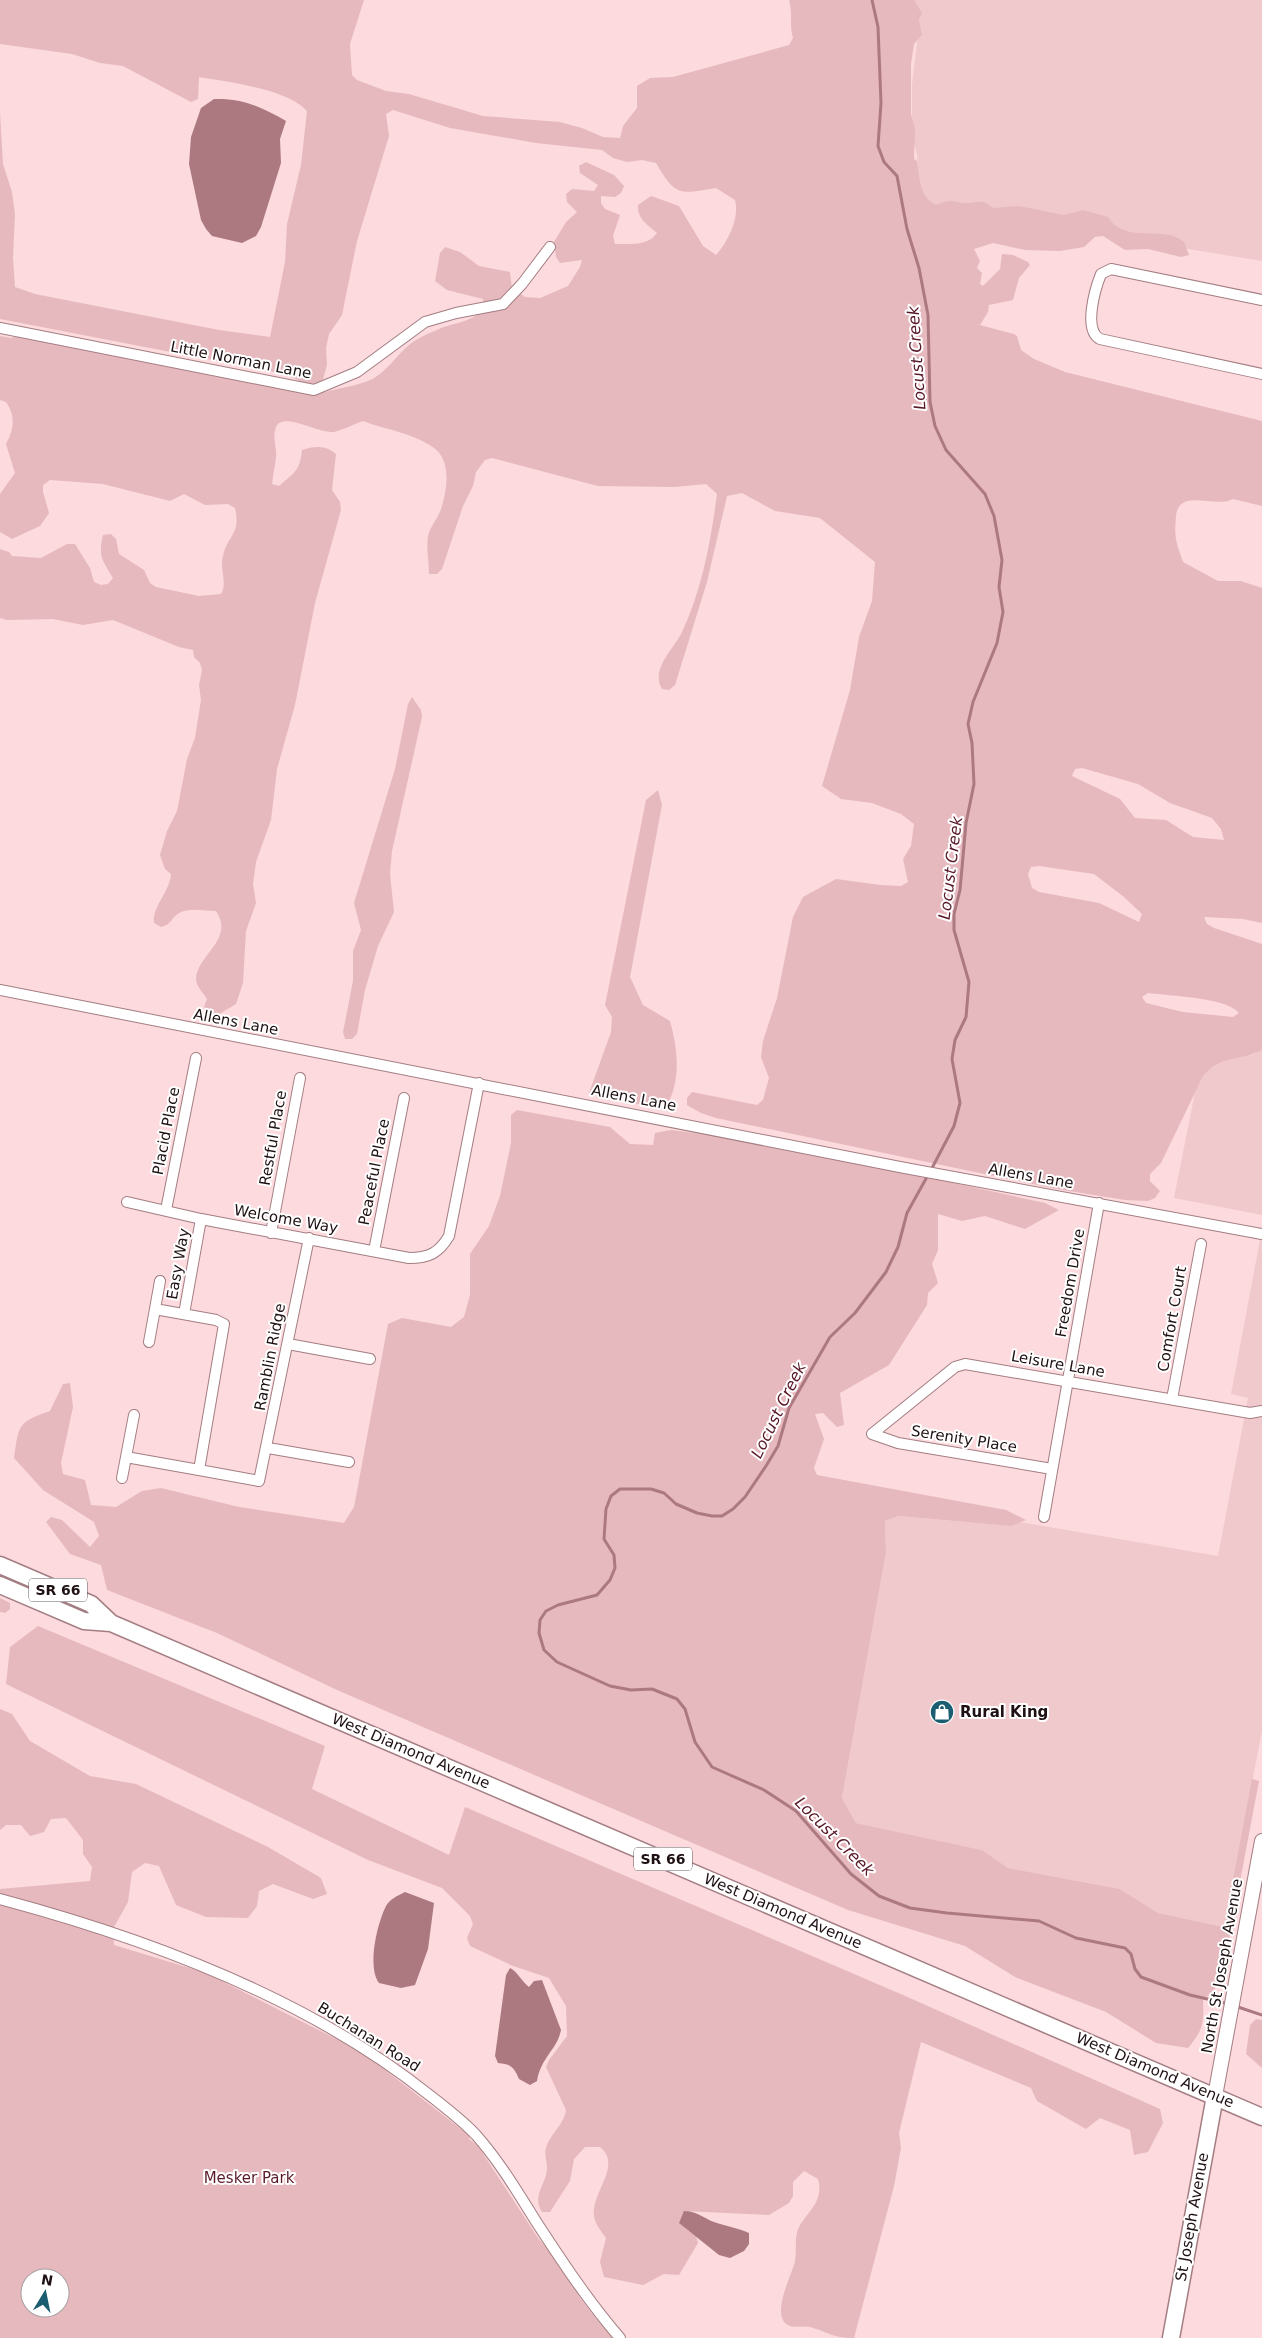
<svg xmlns="http://www.w3.org/2000/svg" width="1262" height="2338" font-family="'DejaVu Sans',sans-serif">
<style>
.built{fill:#f0c9cd}
.green{fill:#e6b9be;fill-rule:evenodd}
.water{fill:#ac7980}
.lines{fill:none;stroke-linecap:round;stroke-linejoin:round}
.stream{stroke:#ac7980;stroke-width:3}
.minor-casing{stroke:#a37d82;stroke-width:12}
.secondary-casing{stroke:#a37d82;stroke-width:16}
.primary-casing{stroke:#a37d82;stroke-width:19}
.minor{stroke:#fff;stroke-width:10}
.secondary{stroke:#fff;stroke-width:14}
.primary{stroke:#fff;stroke-width:16}
.labels{text-anchor:middle;stroke-width:4;stroke-linejoin:round;paint-order:stroke}
.shield{fill:#fff;stroke:#62585a;stroke-width:1}
.shield-label{font-size:14px;font-weight:bold;fill:#1f1113}
.street-label{font-size:15px;fill:#1f1113;stroke:#fff}
.poi-label{font-size:15px;font-weight:bold;fill:#1f1113;stroke:#fff;text-anchor:start}
.park-label{font-size:15px;fill:#5a1b29;stroke:#fff}
.water-label{font-size:16px;font-style:italic;fill:#581827;stroke:#fff}
</style>
<rect width="100%" height="100%" fill="#fcdadd"/>
<path class="built" d="M910,0H1262V261L929,207L919,181L917,154L912,136V84L918,36Z
M1262,1050V1215L1174,1198L1195,1092L1203,1076L1208,1070L1228,1058L1252,1055Z
M1262,1229V1731L1224,1927L1158,1913L1120,1889L1008,1868L982,1850L856,1823L842,1798L886,1552L885,1521L899,1516L1011,1526L1020,1522L1218,1556L1248,1398L1231,1394Z"/>
<path class="green" d="M0,0H364L350,44L352,75L357,80L386,91L409,94L483,116L560,122L582,128L603,137L620,138L623,126L637,108V86L650,78L673,77L789,45L793,38C789,26 793,13 789,0H914L922,13L919,20L922,35L914,44L911,64V114L915,129L914,159L917,161C920,178 919,197 936,205C950,199 950,201 963,203C976,204 981,197 993,208L1019,206L1064,215L1083,210L1108,217C1122,239 1147,231 1170,235C1174,236 1180,239 1184,242L1189,255L1181,257L1148,249L1125,250L1103,236L1095,237L1084,247L1060,251L1025,250L993,243L974,249L980,261L977,268L982,273L980,284L983,286L1000,269L1002,254L1013,255L1028,262L1030,265L1019,278L1013,300L989,305L988,312L980,325L1014,334L1017,336L1021,350L1034,359L1065,372L1262,421V506L1233,499C1215,509 1179,487 1176,516C1174,538 1176,542 1183,562L1218,581H1241L1262,588V923L1243,919L1204,917L1207,924L1214,928L1262,944V1050C1239,1062 1224,1053 1203,1076L1161,1163L1150,1174V1181L1160,1191L1155,1198L1148,1201L1125,1200L1057,1189L716,1118L701,1113L687,1105V1098L692,1092L757,1105L763,1100L769,1078L761,1057L763,1041L777,998L793,917L803,897L836,879L880,885L901,886L908,882L903,859L911,846L914,824L901,814L872,803L841,799L822,786L850,690L859,637L872,601L875,562L820,518L775,511L742,493L727,496L707,582L675,685L669,690L662,689C650,669 674,649 682,632C702,590 711,540 717,494L706,484L675,487L598,486L492,458L485,460L476,472L473,486L463,506L442,569L437,574H429C429,562 426,548 428,536C430,527 438,518 441,509C447,491 452,461 434,448C414,433 386,430 363,421C354,424 343,430 334,432C319,434 283,411 276,427C272,438 277,447 276,457C275,466 273,475 272,484L279,486C294,473 300,471 302,450C315,446 325,445 336,454L332,490L340,502L341,510L315,603L295,705L277,769L271,820L256,862L253,884L256,903L246,931L243,983L236,1004L216,1016L209,1013L204,1007L207,999C203,992 196,987 196,978C198,954 235,939 216,911C206,911 189,907 179,913C171,918 171,925 161,927L154,923C152,906 170,892 171,874L165,869L160,855L167,831L177,811L187,759L195,738L201,700L199,685L202,670L200,663L194,657L193,650L179,647L113,620L83,625L53,619L7,620L0,618V549L9,552L12,556L41,558L67,544H75L90,568L94,582L101,585L108,584L113,578C102,560 98,556 103,535L111,534L116,539L119,554L144,570L150,583L156,587L199,596L221,594C228,582 219,569 223,556C228,534 241,535 235,508L228,504L205,505L184,494L170,501L103,484L50,480L43,485V492L49,513L40,526L12,539L0,532V494L15,473L6,444C14,429 16,416 6,402L0,400V336L11,338L25,333C116,357 206,377 300,387L298,380L284,374L0,319V112L3,164L12,192L15,214L13,258L15,287L35,294L219,330L270,337L285,262L287,224L301,165L307,111C288,89 228,82 199,77L198,99L191,102L123,66L100,63L72,54L0,44ZM393,110L450,128L536,143L602,150L613,158L627,162L642,160L656,163C676,197 679,194 716,188L735,200C740,217 728,242 716,255L703,246L679,206L651,196L638,205C637,219 648,225 657,233C648,246 630,244 615,244L613,236L620,215L605,209L601,203V196L615,197L621,193L624,186L614,175L586,162L579,166L580,173L598,185L594,191L572,189L566,194L567,202L577,212L566,222L554,242L556,257L560,263L582,260L580,267L568,286L540,298L525,297L512,288L510,272L479,266L460,252L445,247L440,253L435,281L447,290L483,299C486,322 453,322 437,330C429,333 420,337 413,342C397,353 388,372 370,380C357,386 339,388 325,392L323,379L327,365L326,348L329,334L342,315L357,241L389,136L386,114ZM1082,768L1138,784L1170,803L1212,818L1221,829L1224,840L1193,837L1166,820L1135,818L1120,799L1072,776L1075,769ZM1039,866L1094,874L1124,897L1142,914L1139,922L1099,903L1039,892L1032,888L1028,874L1031,867ZM1148,993C1170,996 1226,997 1239,1013L1233,1017L1183,1012L1146,1003L1142,997Z
M412,697L421,710L422,717L392,851L390,874L394,912L378,946L365,990L357,1034L352,1039H345L343,1032L353,981V951L361,930L354,903L395,769L408,704Z
M658,790L662,805L630,977L643,1005L670,1021C678,1050 682,1083 664,1110L589,1093L611,1032L612,1017L605,1005L646,800Z
M517,1110L610,1127L630,1144L653,1145L655,1133L671,1130L771,1143L1045,1203L1059,1210L1025,1229L985,1216L962,1221L938,1214V1250L932,1264L938,1283L928,1293L927,1305L889,1365L840,1393L844,1425L837,1427L823,1413L815,1414L824,1439L814,1468L817,1475L1006,1510L1026,1520L1011,1526L899,1516L885,1521L886,1552L842,1798L856,1823L982,1850L1008,1868L1120,1889L1158,1913L1224,1927L1252,1779L1259,1781L1228,1945L1214,1991L1203,2000C1204,2024 1203,2030 1188,2048L1156,2043L1106,2012L1015,1977L965,1946L848,1910L337,1690L217,1633L107,1590L101,1565L70,1554L46,1522L51,1517L62,1520L90,1547L99,1536L94,1522L43,1490L14,1458C19,1424 18,1422 50,1411L63,1384L70,1383L73,1407L61,1463L63,1474L85,1480L91,1505L116,1507L142,1491L161,1488L239,1507L344,1523L354,1507L388,1324L402,1318L451,1327L464,1317L470,1295V1254L489,1226L500,1196L511,1143V1115Z
M0,1598L10,1603V1609L5,1613L0,1612Z
M38,1626L325,1746L312,1789L449,1855L465,1807L903,1995L1160,2109L1163,2123L1148,2152L1134,2155L1130,2130L1100,2118L1086,2129L1037,2101L1031,2088L921,2042L899,2133L901,2148L894,2186L854,2338C832,2338 828,2332 810,2327C803,2325 795,2329 788,2325C770,2315 792,2275 795,2261C797,2251 794,2236 799,2227C809,2210 824,2201 818,2179L804,2171L793,2182V2196L789,2203L769,2215L684,2211L686,2229L696,2236L698,2243L679,2275L664,2274L643,2285L604,2277L600,2262L606,2238C600,2230 592,2220 594,2209C596,2188 621,2164 600,2147H585L574,2159L570,2181L550,2212H542C531,2195 547,2184 547,2168C547,2161 544,2155 546,2148C550,2134 564,2125 566,2110L546,2067L549,2060L567,2036L566,2006L549,1978L513,1966L470,1946L467,1938L473,1924L470,1916L442,1888L368,1860L6,1684L10,1647Z
M0,1709L12,1714L30,1741L90,1776L136,1784L268,1847L321,1878L327,1894L313,1899L273,1884L259,1891L257,1906L248,1918L206,1917L176,1905L159,1866L145,1863L132,1872L128,1902L113,1929L114,1945L206,1973L362,2052L470,2136L469,2139L478,2146L538,2238L567,2272L580,2298L598,2321L615,2338H0V1889L90,1881L92,1867L83,1854V1840L66,1818L51,1819L44,1832L30,1836L21,1825H6L0,1830ZM30,2278H60V2308H30Z
M1256,2019L1262,2020V2068L1246,2054L1250,2025Z"/>
<path class="water" d="M214,99C242,98 262,107 286,121L280,139L281,163L261,227L256,236L242,243L212,236L206,229L201,220L189,164L191,137L201,108Z
M405,1892L434,1903L428,1949L415,1985L401,1988L379,1983C367,1967 377,1924 386,1906C390,1899 397,1896 405,1892Z
M510,1968C517,1971 522,1982 529,1987L534,1981L542,1980L561,2030C557,2050 541,2057 537,2081L530,2085L519,2079C514,2067 511,2064 498,2063L495,2056L506,1975Z
M684,2211C697,2211 703,2218 714,2222C726,2226 738,2228 749,2233V2244L744,2251L730,2258L719,2255L679,2223Z"/>
<g class="lines">
<path class="stream" d="M872,0L878,27L881,103L878,146L884,162L897,176L907,229L919,268L928,315L930,402L935,426L946,450L985,494L994,516L1002,560L999,587L1003,612L997,643L973,702L968,724L972,743L974,784L966,823L960,890L954,914V930L969,982L966,1017L955,1040L952,1059L960,1103L954,1126L931,1170
M928,1175L907,1213L898,1247L886,1272L855,1313L830,1337L789,1408L778,1446L766,1466L745,1497L733,1509L722,1516H712L697,1513L676,1504L664,1493L651,1489H620L611,1496L606,1509L604,1539L614,1555L615,1568L610,1580L597,1595L558,1605L546,1611L540,1620L539,1633L544,1650L557,1662L610,1686L631,1690L652,1689L677,1699L685,1709L695,1742L712,1767L764,1790L796,1811L851,1874L879,1896L910,1908L947,1913L1039,1921L1076,1938L1125,1948L1131,1954L1135,1969L1141,1977L1190,1995L1229,2004
M1235,2006L1262,2015"/>
<g class="minor-casing">
<path id="minor" d="M1262,300L1111,269L1101,274C1095,289 1083,330 1100,339L1262,374
M0,328L314,390L357,372L425,322L456,313L503,304L522,284L550,247
M0,990L905,1168L1262,1234
M127,1202L201,1219L409,1258C429,1258 439,1253 449,1236L479,1083
M166,1210L196,1058
M271,1233L300,1078
M374,1251L404,1098
M184,1314L201,1219
M149,1342L155,1309
M288,1344L370,1359
M1172,1399L1201,1244
M134,1415L126,1457L199,1470L224,1324L216,1320L155,1309L160,1281
M268,1448L349,1462
M1052,1469L898,1443L872,1434L955,1367L965,1364L1250,1413L1262,1411
M199,1470L259,1481L309,1238
M122,1478L126,1457
M1044,1517L1099,1203
M0,1899C146,1938 309,1999 428,2094C445,2107 462,2120 476,2135C500,2162 518,2193 537,2223C563,2263 589,2302 620,2338"/>
</g>
<g class="secondary-casing">
<path id="secondary" d="M1215,2096L1262,1841"/>
</g>
<g class="primary-casing">
<path id="primary" d="M0,1565L91,1604L111,1623
M0,1585L84,1621L111,1623L1262,2117
M1171,2338L1215,2096"/>
</g>
<use href="#minor" class="minor"/>
<use href="#secondary" class="secondary"/>
<use href="#primary" class="primary"/>
</g>
<defs>
<g id="shop-disc" transform="scale(1.25)"><circle r="9.5" fill="#1b5e71" stroke="#fff"/><path d="M-5-2.5h2.3a2.7 3.5 0 0 1 5.4 0H5L5.5 6h-11ZM-1.5-2.5h3a1.5 2.3 0 0 0-3 0Z" fill="#fff"/></g>
</defs>
<g fill-rule="evenodd">
<use href="#shop-disc" x="942" y="1712"/>
</g>
<g class="labels">
<g class="shield">
<rect x="29" y="1578.5" width="58" height="23" rx="4"/>
<rect x="634" y="1847.5" width="58" height="23" rx="4"/>
</g>
<g class="shield-label">
<text x="58" y="1595">SR 66</text>
<text x="663" y="1864">SR 66</text>
</g>
<g class="street-label">
<text transform="translate(241 360) rotate(11)" y="5">Little Norman Lane</text>
<text transform="translate(236 1022) rotate(11)" y="5">Allens Lane</text>
<text transform="translate(634 1098) rotate(11)" y="5">Allens Lane</text>
<text transform="translate(166 1131) rotate(-79)" y="5">Placid Place</text>
<text transform="translate(273 1138) rotate(-80)" y="5">Restful Place</text>
<text transform="translate(374 1172) rotate(-79)" y="5">Peaceful Place</text>
<text transform="translate(1031 1176) rotate(10)" y="5">Allens Lane</text>
<text transform="translate(286 1219) rotate(10)" y="5">Welcome Way</text>
<text transform="translate(178 1264) rotate(-80)" y="5">Easy Way</text>
<text transform="translate(1070 1283) rotate(-80)" y="5">Freedom Drive</text>
<text transform="translate(1172 1319) rotate(-80)" y="5">Comfort Court</text>
<text transform="translate(270 1357) rotate(-79)" y="5">Ramblin Ridge</text>
<text transform="translate(1058 1364) rotate(10)" y="5">Leisure Lane</text>
<text transform="translate(964 1439) rotate(9)" y="5">Serenity Place</text>
<text transform="translate(411 1751) rotate(23)" y="5">West Diamond Avenue</text>
<text transform="translate(783 1911) rotate(23)" y="5">West Diamond Avenue</text>
<text transform="translate(1222 1966) rotate(-80)" y="5">North St Joseph Avenue</text>
<text transform="translate(369 2037) rotate(32)" y="5">Buchanan Road</text>
<text transform="translate(1155 2070) rotate(23)" y="5">West Diamond Avenue</text>
<text transform="translate(1192 2217) rotate(-80)" y="5">St Joseph Avenue</text>
</g>
<g class="poi-label">
<text x="960" y="1717">Rural King</text>
</g>
<g class="park-label">
<text x="249" y="2183">Mesker Park</text>
</g>
<g class="water-label">
<text transform="translate(916 358) rotate(-94)" y="6">Locust Creek</text>
<text transform="translate(950 868) rotate(-83)" y="6">Locust Creek</text>
<text transform="translate(778 1410) rotate(-64)" y="6">Locust Creek</text>
<text transform="translate(835 1836) rotate(45)" y="6">Locust Creek</text>
</g>
</g>
<g transform="translate(45 2293) rotate(10)"><circle r="24" fill="#ffffff" stroke="#a5a0a1"/>
<path d="M0-4L9 19L0 12L-9 19Z" fill="#1b5e71"/>
<text y="-8" font-size="14" font-weight="bold" text-anchor="middle" fill="#1f1113">N</text>
</g>
</svg>
